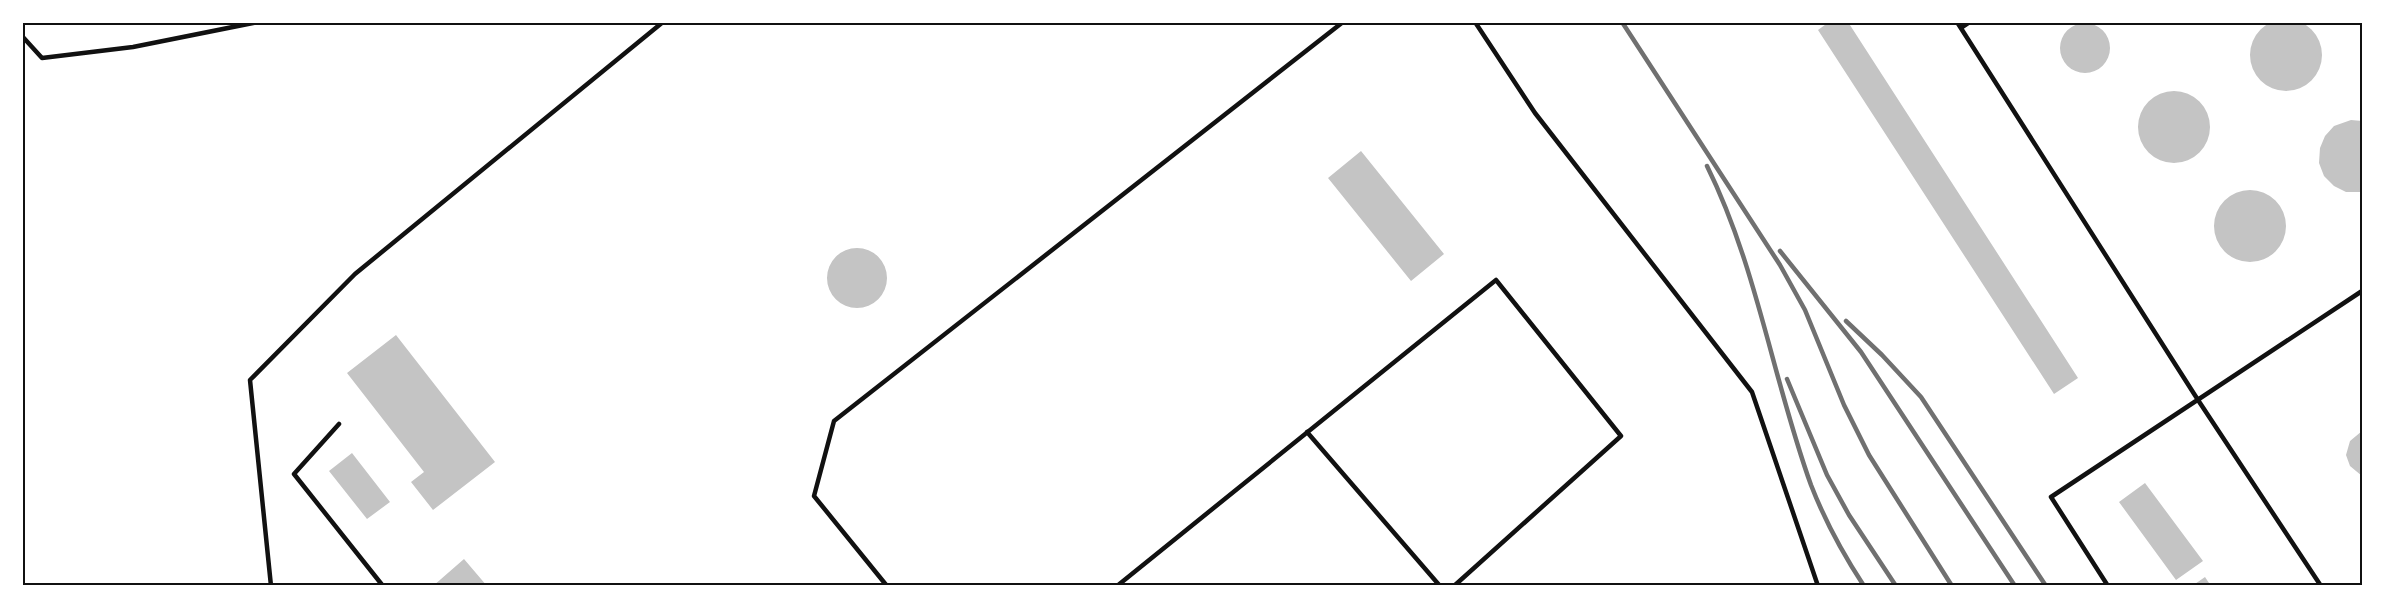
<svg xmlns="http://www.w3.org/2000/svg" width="2385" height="608" font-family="'Noto Sans',sans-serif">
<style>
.building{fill:#c4c4c4}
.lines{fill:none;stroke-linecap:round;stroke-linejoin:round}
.service{stroke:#111;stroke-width:4.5}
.rail{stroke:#707070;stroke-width:4.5}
.neatline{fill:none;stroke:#111;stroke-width:2}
</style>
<rect width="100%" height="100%" fill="#fff"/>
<path class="building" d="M2250 55a36 36 0 1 1 72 0a36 36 0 1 1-72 0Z
M1829,22H1848L2078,378L2054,394L1818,30Z
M2060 48a25 25 0 1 1 50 0a25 25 0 1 1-50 0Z
M2138 127a36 36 0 1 1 72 0a36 36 0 1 1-72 0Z
M2351,120L2362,121V192H2346L2334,186L2324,176L2319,163L2320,148L2325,136L2334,126Z
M1361,151L1444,254L1411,281L1328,178Z
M2214 226a36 36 0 1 1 72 0a36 36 0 1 1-72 0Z
M827 278a30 30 0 1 1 60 0a30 30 0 1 1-60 0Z
M396,335L495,462L433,510L411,482L424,472L347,373Z
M2362,431V476L2350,466L2346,455L2350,441Z
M352,453L390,502L367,519L329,471Z
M2145,483L2203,561L2176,580L2119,502Z
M464,559L487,586H433Z
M2205,577L2211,586H2192Z"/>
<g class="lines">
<path class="service" d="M1475,22L1535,113L1752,392L1818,586
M1957,22L2198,400L2321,586
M1961,28L1970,22
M22,36L42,58L133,47L258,22
M339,424L294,474L383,586
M1307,432L1440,586
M271,586L250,380L355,274L663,22
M887,586L814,496L834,421L1343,22
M1117,586L1496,280L1621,436L1454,586
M2108,586L2051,497L2362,291"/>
<path class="rail" d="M1622,22L1780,265L1805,310L1844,405L1869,455L1952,586
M1707,166C1757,267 1773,380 1811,485C1825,521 1843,554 1864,586
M1780,251L1861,352L2015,586
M1846,321L1882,355L1921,397L2046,586
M1787,379L1827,475L1849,515L1896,586"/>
</g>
<rect width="2385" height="608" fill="none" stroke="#ffffff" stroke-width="48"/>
<rect x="24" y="24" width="2337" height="560" class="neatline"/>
</svg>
